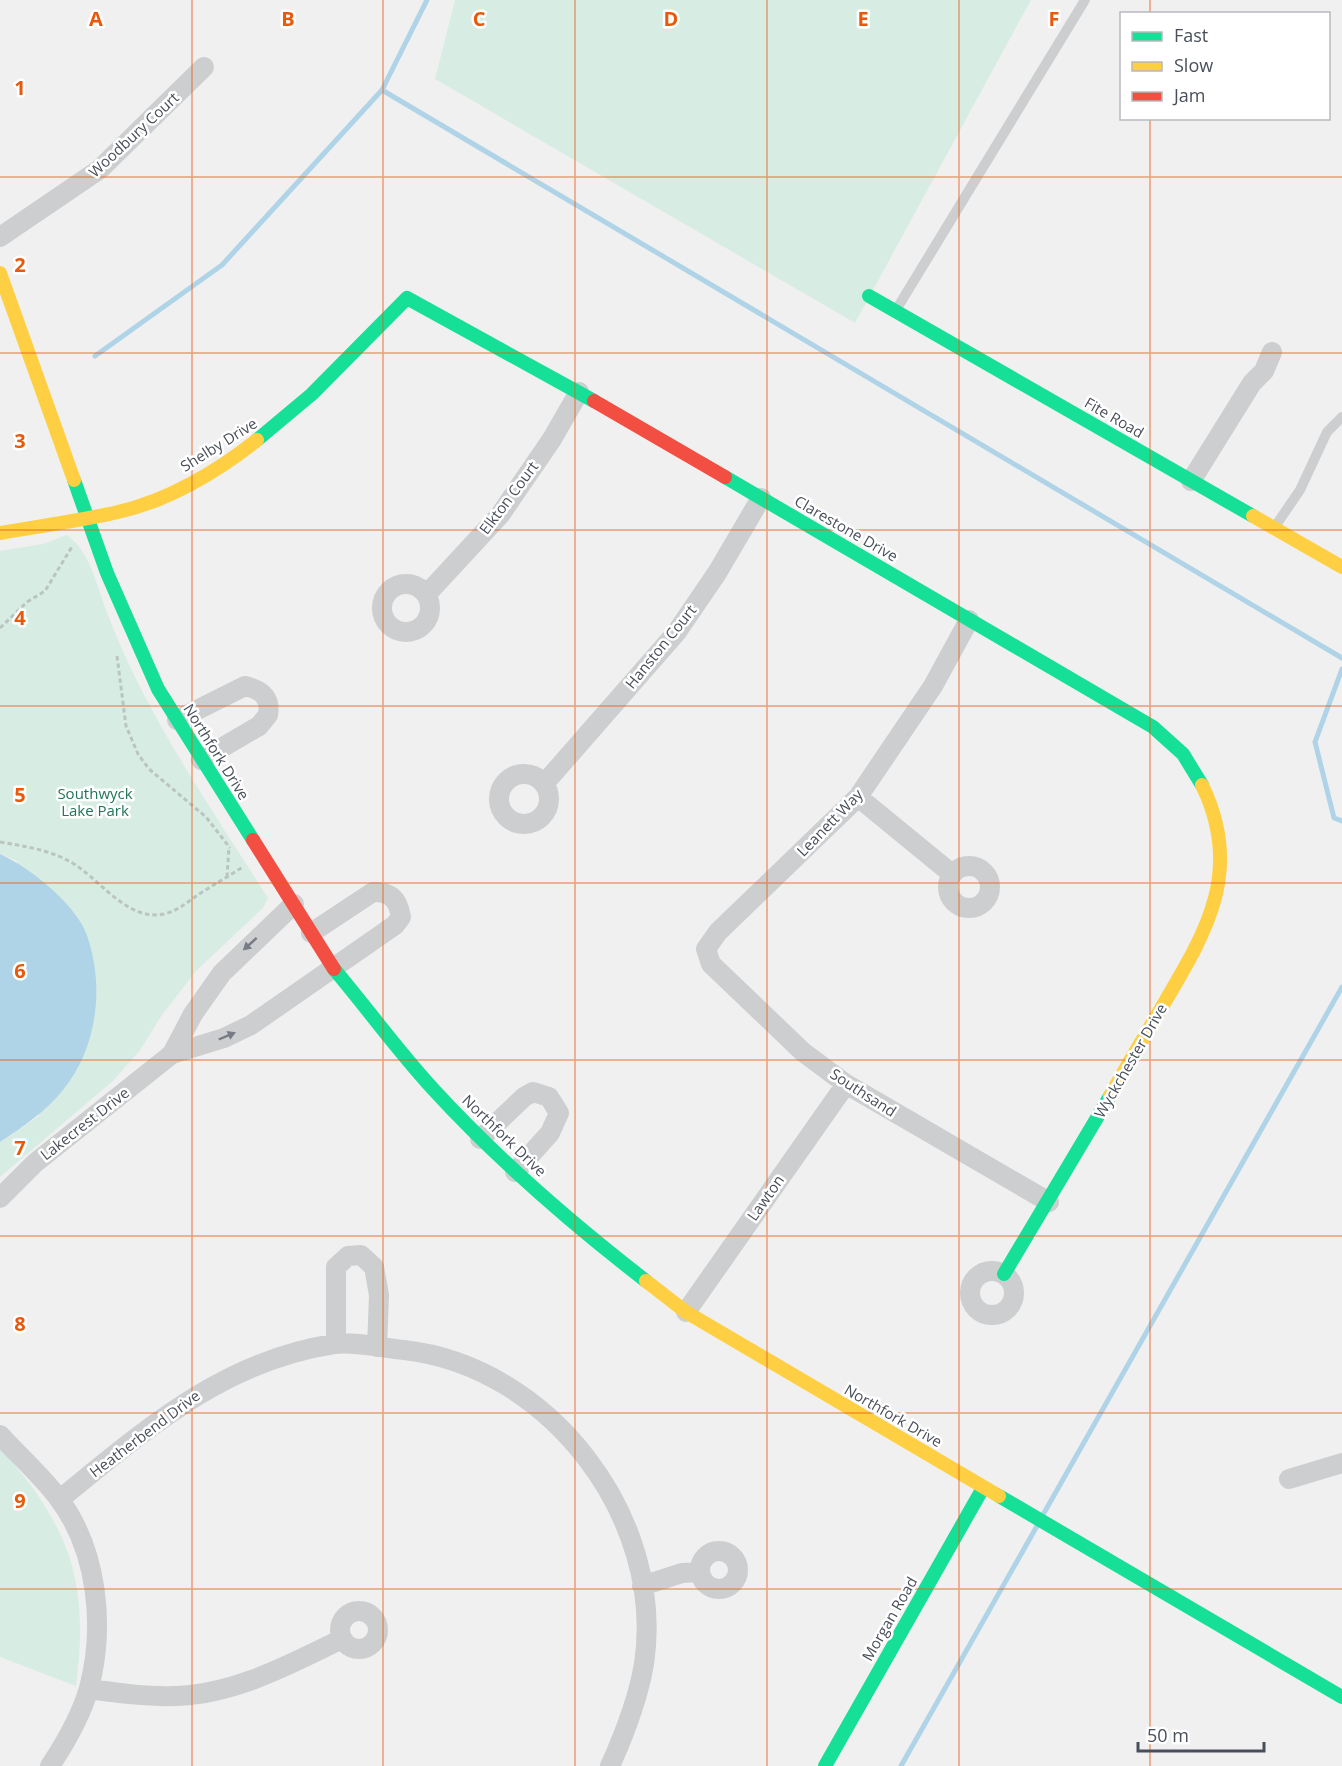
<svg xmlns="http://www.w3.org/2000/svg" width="1342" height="1766" font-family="'Open Sans',sans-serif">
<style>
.green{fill:#d7ede3}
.water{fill:#afd3e7}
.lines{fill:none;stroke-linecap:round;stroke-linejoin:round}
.stream{stroke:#afd3e7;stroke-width:5}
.path{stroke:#bac4c2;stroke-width:3;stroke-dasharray:4.5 3;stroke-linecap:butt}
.lane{stroke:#ccced0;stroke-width:10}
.street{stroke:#ccced0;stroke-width:20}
.fast{stroke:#16e098;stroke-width:14}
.slow{stroke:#ffcf43;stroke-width:14}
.jam{stroke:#f24e42;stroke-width:14}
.oneway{fill:#777b83}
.grid{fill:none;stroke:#e8590c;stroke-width:1.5;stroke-opacity:0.55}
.labels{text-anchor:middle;stroke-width:5;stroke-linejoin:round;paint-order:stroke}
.street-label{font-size:15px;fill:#494f5a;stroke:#fff}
.park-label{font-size:15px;fill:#217458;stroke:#fff}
.grid-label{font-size:20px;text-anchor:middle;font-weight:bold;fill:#e8590c;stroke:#fff;stroke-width:5;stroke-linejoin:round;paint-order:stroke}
</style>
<rect width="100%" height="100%" fill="#f0f0f0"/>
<path class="green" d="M455,0H1031L855,323L435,79Z
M67,535C91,552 97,588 108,615C147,717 210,806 268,898L263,908L197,970L162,1015L140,1050L113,1081L0,1177V1142L39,1116L17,861L0,854V551L43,544Z
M0,1447C69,1527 90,1579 76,1686L0,1657Z"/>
<path class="water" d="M0,854C29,867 74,903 86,933C105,984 98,1047 63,1090C45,1112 24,1126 0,1142Z"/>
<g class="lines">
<path class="stream" d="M382,90L1342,658
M95,356L222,265L382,90L427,0
M1342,669L1315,742L1334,818L1342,821
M1044,1513L1342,987
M901,1766L1037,1526"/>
<path class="path" d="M0,628L27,602L45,591L73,545
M117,656L126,726L138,754L149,769L206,817L230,848
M0,842C23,846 45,849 67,860C98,875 125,922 164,914C181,910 190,899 204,891C217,883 230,875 243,867
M227,877L229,847"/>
<path class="lane" d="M896,310L1085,0
M1274,528L1300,490L1327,432L1342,417"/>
<path class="street" d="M0,237L100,169L204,67
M1191,481L1252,383L1264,371L1272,352
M382 608a24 24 0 1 1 48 0a24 24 0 1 1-48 0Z
M426,595L500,515L552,439L579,392
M969,620L933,686L858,797L718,932L706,949L711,964L803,1052L846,1084L1049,1202
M177,720L245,686C262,690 271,697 268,715L259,726L201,760
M499 799a25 25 0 1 1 50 0a25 25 0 1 1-50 0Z
M544,784L676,633L717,573L761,498
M858,797L952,874
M948 887a21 21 0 1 1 42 0a21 21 0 1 1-42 0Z
M172,1054L224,1038L251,1025L395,925L401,917C398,899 391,892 373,892L311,933
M480,1139L524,1097L533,1092L549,1097L559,1113L550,1133L515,1172
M0,1198L35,1163L172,1054L193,1014L222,973L294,904
M970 1293a22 22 0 1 1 44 0a22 22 0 1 1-44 0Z
M686,1312L846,1084
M336,1343V1267L348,1256L361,1255L374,1267L379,1295L377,1347
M0,1435C19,1456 42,1476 59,1499C98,1551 105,1627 89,1688C81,1716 66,1742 50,1766
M1289,1479L1342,1463
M60,1499C144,1431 222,1361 334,1344C355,1341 382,1348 404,1350C549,1366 666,1518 644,1664C638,1699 625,1733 610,1766
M700 1570a19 19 0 1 1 38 0a19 19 0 1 1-38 0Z
M642,1586L682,1573L700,1572
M340 1630a19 19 0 1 1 38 0a19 19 0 1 1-38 0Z
M89,1689C118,1693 147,1697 176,1696C236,1694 290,1664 342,1639"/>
<path class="fast" d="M869,296L1253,516
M257,440L312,394L407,298L594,401
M725,477L1153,727L1183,754L1202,785
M74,480L107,573L158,689L253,840
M334,969C367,1008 398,1051 433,1089C498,1160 570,1222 646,1281
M1004,1274L1110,1096
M999,1496L1342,1697
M825,1766L983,1488"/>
<path class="slow" d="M0,273L74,480
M1253,516L1342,567
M0,533C39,526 80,521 118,512C168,501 218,471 257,440
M1110,1096C1128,1064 1147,1032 1166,1000C1208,929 1243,869 1202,785
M646,1281L686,1312L999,1496"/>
<path class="jam" d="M594,401L725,477
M253,840L334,969"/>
</g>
<defs><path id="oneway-solid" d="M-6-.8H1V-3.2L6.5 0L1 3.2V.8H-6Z" transform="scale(1.5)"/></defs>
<g class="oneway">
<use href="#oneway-solid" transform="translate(250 944) rotate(138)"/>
<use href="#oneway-solid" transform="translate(227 1036) rotate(-23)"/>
</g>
<path class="grid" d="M192,0V1766M383,0V1766M575,0V1766M767,0V1766M959,0V1766M1150,0V14M1150,118V1766M0,177H1342M0,353H1342M0,530H1342M0,706H1342M0,883H1342M0,1060H1342M0,1236H1342M0,1413H1342M0,1589H1342"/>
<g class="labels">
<g class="street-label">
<text transform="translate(134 135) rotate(-43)" y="5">Woodbury Court</text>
<text transform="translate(1114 418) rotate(30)" y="5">Fite Road</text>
<text transform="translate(219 445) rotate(-32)" y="5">Shelby Drive</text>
<text transform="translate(509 498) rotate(-53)" y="5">Elkton Court</text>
<text transform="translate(846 529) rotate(30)" y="5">Clarestone Drive</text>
<text transform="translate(661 647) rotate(-51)" y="5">Hanston Court</text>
<text transform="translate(216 752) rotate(58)" y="5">Northfork Drive</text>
<text transform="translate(830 823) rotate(-46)" y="5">Leanett Way</text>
<text transform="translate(1131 1061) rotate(-60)" y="5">Wyckchester Drive</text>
<text transform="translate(863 1093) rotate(33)" y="5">Southsand</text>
<text transform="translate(85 1124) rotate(-38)" y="5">Lakecrest Drive</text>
<text transform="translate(504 1136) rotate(44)" y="5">Northfork Drive</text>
<text transform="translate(766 1198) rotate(-55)" y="5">Lawton</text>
<text transform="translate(893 1416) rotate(30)" y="5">Northfork Drive</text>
<text transform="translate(145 1434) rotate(-37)" y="5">Heatherbend Drive</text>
<text transform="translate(890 1619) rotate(-60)" y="5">Morgan Road</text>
</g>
<g class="park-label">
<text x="95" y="799">Southwyck<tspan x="95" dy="17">Lake Park</tspan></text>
</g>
</g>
<g class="grid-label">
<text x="96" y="26">A</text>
<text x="288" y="26">B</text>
<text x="479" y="26">C</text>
<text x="671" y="26">D</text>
<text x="863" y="26">E</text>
<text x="1054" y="26">F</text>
<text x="20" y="95">1</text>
<text x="20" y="272">2</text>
<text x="20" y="448">3</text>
<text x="20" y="625">4</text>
<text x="20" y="802">5</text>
<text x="20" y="978">6</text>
<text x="20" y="1155">7</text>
<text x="20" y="1331">8</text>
<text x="20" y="1508">9</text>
</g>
<rect x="1120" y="12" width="210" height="108" fill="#ffffff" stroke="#b6b9bd" stroke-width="1.5"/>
<rect x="1132" y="32" width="30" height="9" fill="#16e098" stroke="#b6b9bd" stroke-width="1.5"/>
<text x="1174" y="42" font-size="18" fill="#494f5a">Fast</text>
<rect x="1132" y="62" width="30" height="9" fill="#ffcf43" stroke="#b6b9bd" stroke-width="1.5"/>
<text x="1174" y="72" font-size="18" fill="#494f5a">Slow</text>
<rect x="1132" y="92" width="30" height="9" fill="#f24e42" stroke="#b6b9bd" stroke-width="1.5"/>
<text x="1174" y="102" font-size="18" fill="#494f5a">Jam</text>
<path d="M1138 1742v9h126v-9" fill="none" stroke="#494f5a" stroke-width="3"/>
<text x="1147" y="1742" font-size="18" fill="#494f5a" stroke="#ffffff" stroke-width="4.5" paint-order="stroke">50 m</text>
</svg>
